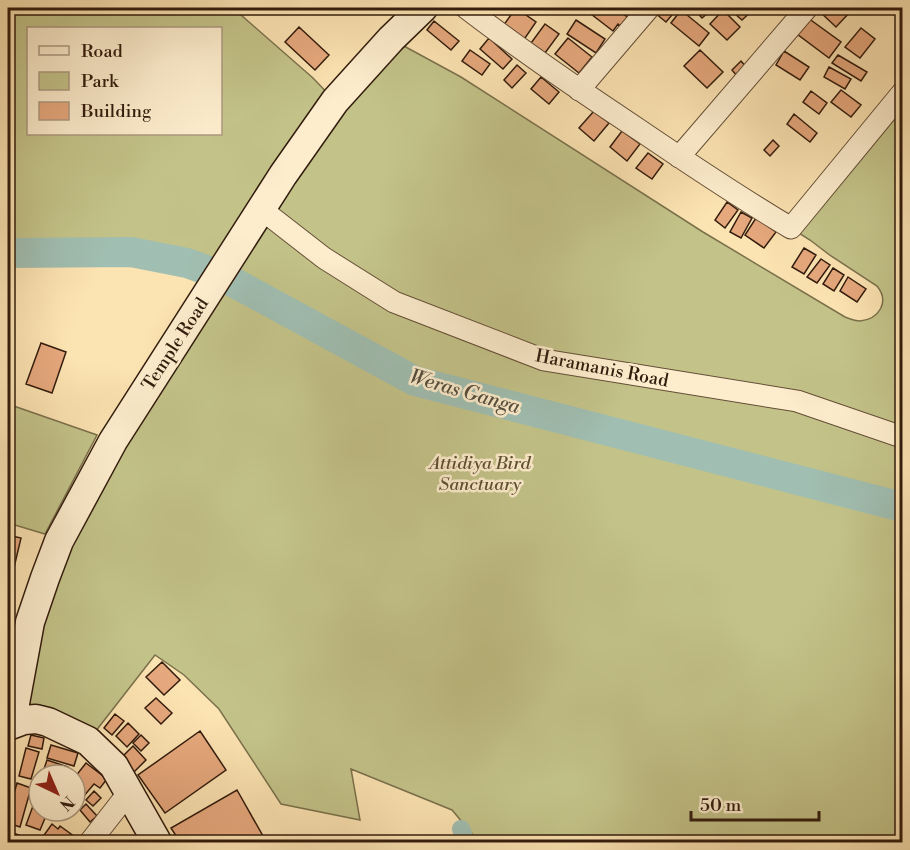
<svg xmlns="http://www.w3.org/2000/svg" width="910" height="850" font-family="'Libre Bodoni',serif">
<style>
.green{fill:#c3c389;stroke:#7a704b;stroke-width:1.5;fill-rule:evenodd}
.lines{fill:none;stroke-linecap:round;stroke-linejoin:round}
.canal{stroke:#a0beb1;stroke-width:18}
.river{stroke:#a0beb1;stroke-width:30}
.building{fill:#e6a87d;stroke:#321c0d;stroke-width:1.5}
.street-casing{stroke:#644e36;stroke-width:23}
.secondary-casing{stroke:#321c0d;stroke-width:31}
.street{stroke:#fdedcd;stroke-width:21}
.secondary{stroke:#fdedcd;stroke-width:28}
.labels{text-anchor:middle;stroke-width:5;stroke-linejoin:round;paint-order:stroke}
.street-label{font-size:18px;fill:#321c0d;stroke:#fdedcd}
.park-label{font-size:18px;font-style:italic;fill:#5e4e32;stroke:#fdedcd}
.water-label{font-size:20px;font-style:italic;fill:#534d3e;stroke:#fdedcd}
</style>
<rect width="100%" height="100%" fill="#fce3b2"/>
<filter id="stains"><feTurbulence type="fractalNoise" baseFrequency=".00333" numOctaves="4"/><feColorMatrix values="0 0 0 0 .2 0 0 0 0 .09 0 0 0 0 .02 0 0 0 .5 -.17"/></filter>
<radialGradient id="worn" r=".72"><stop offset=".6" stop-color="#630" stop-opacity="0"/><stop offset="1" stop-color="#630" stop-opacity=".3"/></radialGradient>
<path class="green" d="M8,8H233L313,78L335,101L391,39L461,77L703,232L845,317C850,319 855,321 860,321C879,319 890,302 877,286L831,256L810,240L791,228L902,93V842H479L452,810L351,769L360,820L281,804L219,709L184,675L155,655L88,741L24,720L30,622L220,275L187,263L131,252L42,253L8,271ZM28,28H220V134H28Z
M8,404L97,435L45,534L8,523Z"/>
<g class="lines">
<path class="canal" d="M461,829L466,842"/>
<path class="river" d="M8,253L131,252L187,263L220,275L415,381L902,507"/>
</g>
<path class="building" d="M516,8L536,22L523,41L503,26Z
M590,8H615L630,19L623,28L618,24L613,31L587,11Z
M660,8H675L677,9L666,22L655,13Z
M693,8H714L702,18Z
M738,8H755L742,20L733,12Z
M820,8H845L850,12L836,27L818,10Z
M681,10L709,33L699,46L671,23Z
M723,10L740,27L727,40L710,24Z
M808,18L841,42L829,58L797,34Z
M576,20L605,39L596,53L567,34Z
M434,21L459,41L451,50L427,30Z
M545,24L559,34L545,53L531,43Z
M299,27L329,55L315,70L285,42Z
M861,28L875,39L860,58L845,47Z
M489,38L512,59L503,69L480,49Z
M568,38L592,57L579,73L555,54Z
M470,50L490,64L482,75L462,61Z
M700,50L723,72L707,88L684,66Z
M784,51L809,67L800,80L776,65Z
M838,55L867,72L861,81L832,63Z
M741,61L746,67L737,76L732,70Z
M517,65L526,73L512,88L504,80Z
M829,67L851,79L845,89L824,77Z
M541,77L559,92L549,104L531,89Z
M841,90L861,105L851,117L831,102Z
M811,91L827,103L819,114L803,102Z
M594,111L609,123L594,141L579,128Z
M794,114L817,133L810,142L787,124Z
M622,131L640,144L627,161L610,147Z
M773,140L779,146L770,156L764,150Z
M648,153L663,164L652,179L636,168Z
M727,202L738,210L725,228L715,220Z
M741,212L752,218L741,238L730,232Z
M756,218L776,232L764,248L745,235Z
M804,248L816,255L804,274L792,267Z
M821,259L830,265L817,283L807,277Z
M833,268L844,275L834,291L823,284Z
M848,277L866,289L857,302L840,291Z
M41,343L66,352L52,393L26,384Z
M8,535L21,538L12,576L8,575Z
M162,662L180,680L164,695L146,677Z
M156,698L172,713L161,724L145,708Z
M115,714L124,721L112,735L104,728Z
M128,723L139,734L127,747L116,736Z
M200,731L226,770L165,813L138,775Z
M31,735L44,738L42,749L28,746Z
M141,735L149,743L141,751L133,743Z
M51,745L78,753L74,766L47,758Z
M133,746L146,760L133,773L120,759Z
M26,748L39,752L31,779L19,776Z
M47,760L68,767L65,775H42Z
M86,763L107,779L100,788L94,784L83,797L75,791V777Z
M17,783L31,788L20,827L8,823V814Z
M237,790L263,836L252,842H180L171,828Z
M94,791L101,798L93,806L86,800Z
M37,795L39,796V811H48L40,830L26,825Z
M86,804L97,816L90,822L80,810Z
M52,824L58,829L60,826L75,837L71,842H39Z
M8,831L21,836L18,842H8Z"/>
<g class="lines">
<g class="street-casing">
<path id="street" d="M466,8C522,51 579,90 638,129C688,163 739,197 791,228L902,93
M579,90L649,8
M679,157L807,8
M261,209L324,258L394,302L544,360L797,401L902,437
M90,842L129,792"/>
</g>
<g class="secondary-casing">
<path id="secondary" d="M11,725L30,622L45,578L59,541L113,441L283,175L335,101L391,39L423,8
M8,726L24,720L36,719L48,722L88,741L114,766L157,842"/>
</g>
<use href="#street" class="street"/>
<use href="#secondary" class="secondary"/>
</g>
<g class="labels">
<g class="street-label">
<text transform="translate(175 344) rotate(-57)" y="6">Temple Road</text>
<text transform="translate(602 368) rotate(11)" y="6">Haramanis Road</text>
</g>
<g class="park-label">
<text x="480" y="469">Attidiya Bird<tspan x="480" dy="21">Sanctuary</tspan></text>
</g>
<g class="water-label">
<text transform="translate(465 391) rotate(16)" y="7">Weras Ganga</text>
</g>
</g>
<rect width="910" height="850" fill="none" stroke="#fce3b2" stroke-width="30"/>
<rect x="9" y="9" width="892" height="832" fill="none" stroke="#321c0d" stroke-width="3"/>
<rect x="15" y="15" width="880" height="820" fill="none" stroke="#321c0d" stroke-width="1.5"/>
<rect x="27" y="27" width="195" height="108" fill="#fdedcd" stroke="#ac9980" stroke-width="1.5"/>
<rect x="39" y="46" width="30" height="9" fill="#fdedcd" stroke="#ac9980" stroke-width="1.5"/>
<text x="81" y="57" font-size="18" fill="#321c0d">Road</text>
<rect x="39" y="72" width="30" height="18" fill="#c3c389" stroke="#ac9980" stroke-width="1.5"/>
<text x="81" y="87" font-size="18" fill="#321c0d">Park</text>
<rect x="39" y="102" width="30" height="18" fill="#e6a87d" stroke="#ac9980" stroke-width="1.5"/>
<text x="81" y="117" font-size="18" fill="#321c0d">Building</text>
<g transform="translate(57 793) rotate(136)"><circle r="28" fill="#fdedcd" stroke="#ac9980" stroke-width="1.5"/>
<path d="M0-4.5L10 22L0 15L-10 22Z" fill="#8f2418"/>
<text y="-9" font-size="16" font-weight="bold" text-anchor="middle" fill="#321c0d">N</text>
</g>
<path d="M691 811v9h128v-9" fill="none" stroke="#321c0d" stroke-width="3"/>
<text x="700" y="811" font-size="18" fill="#321c0d" stroke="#fdedcd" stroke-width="4.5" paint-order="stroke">50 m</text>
<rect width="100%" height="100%" filter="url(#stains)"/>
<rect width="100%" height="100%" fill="url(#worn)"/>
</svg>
